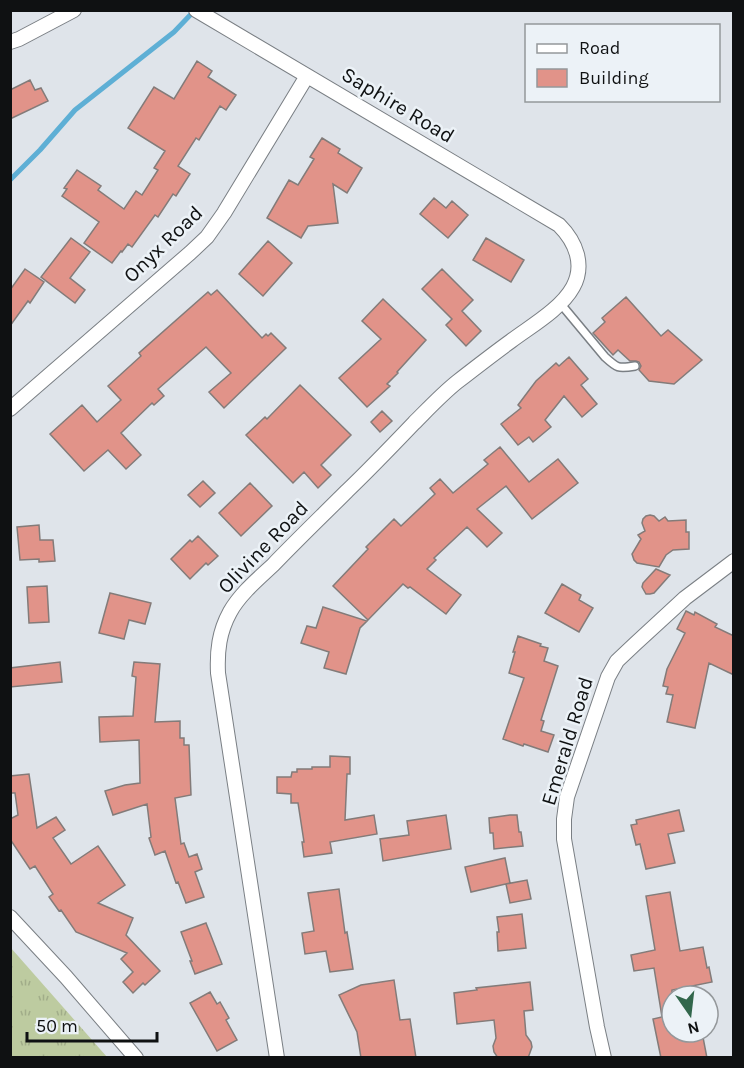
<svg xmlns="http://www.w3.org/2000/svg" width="744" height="1068" font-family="Karla,sans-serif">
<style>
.grass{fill:url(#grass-tufts)}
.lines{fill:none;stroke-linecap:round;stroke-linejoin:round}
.stream{stroke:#5eafd5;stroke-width:5}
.building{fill:#e19389;stroke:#837b79;stroke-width:1.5}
.service-casing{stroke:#7a7f84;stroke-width:10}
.minor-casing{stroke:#7a7f84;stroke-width:16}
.service{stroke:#fff;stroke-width:7}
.minor{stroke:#fff;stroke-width:14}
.labels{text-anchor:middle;stroke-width:5;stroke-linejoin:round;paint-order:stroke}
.street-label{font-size:21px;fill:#0f1112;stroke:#ecf2f7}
</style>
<defs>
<pattern id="grass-tufts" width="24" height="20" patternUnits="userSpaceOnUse" patternTransform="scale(1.5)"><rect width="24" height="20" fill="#bdcba0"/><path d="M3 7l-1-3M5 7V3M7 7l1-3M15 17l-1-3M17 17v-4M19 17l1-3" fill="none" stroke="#a1ad89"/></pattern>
</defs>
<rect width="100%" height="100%" fill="#dfe4ea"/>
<path class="grass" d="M11,948L107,1057H11Z"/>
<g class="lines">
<path class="stream" d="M10,180L40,150L75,110L174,32L195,10"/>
</g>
<path class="building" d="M197,61L212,71L208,77L236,95L226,110L220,106L199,140L196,138L178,166L190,174L176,196L173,194L158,217L155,215L132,247L128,244L122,252L121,251L112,263L84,243L99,222L62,196L67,189L64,188L77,170L101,186L98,190L124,209L136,191L142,195L158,170L154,168L165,151L128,128L154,87L174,99Z
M30,80L35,90L41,88L48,101L10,119V90Z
M322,138L340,149L338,153L362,168L347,193L333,184L338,223L308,226L301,238L267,218L289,180L298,185L314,159L310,157Z
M434,198L446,208L452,201L468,215L448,238L420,214Z
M71,238L90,252L70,278L85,290L75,303L41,277Z
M486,238L524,260L511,282L473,260Z
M268,241L292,263L263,296L239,274Z
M25,269L44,282L30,303L28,301L10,326V290Z
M442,269L473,300L462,311L481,331L466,346L446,325L452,319L422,289Z
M217,290L262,338L266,334L268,336L271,333L286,348L224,408L209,392L231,373L206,347L158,389L164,396L154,405L152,403L121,433L141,455L126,469L108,450L84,471L50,434L82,405L97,422L121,400L108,386L141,356L139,353L208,292L211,295Z
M626,297L661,336L668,330L702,360L674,384L649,381L639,370L641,366L639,362L636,361H630L618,350L613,355L593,333L605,322L602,318Z
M383,299L426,340L397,372L398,373L387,384L390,386L367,407L339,378L381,339L362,321Z
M569,357L588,379L581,385L597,404L582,417L564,396L545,420L551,427L533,442L529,437L518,445L501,424L521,408L518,405L536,381L556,363L559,366Z
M300,385L351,435L321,465L331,475L318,488L304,472L293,483L246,435L265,417L267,419Z
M382,411L392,421L380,432L371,422Z
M500,447L529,482L558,459L578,483L532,519L506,486L477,509L502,533L487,547L467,527L434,558L436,560L427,569L461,595L446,614L410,587L408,588L403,584L368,620L333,586L368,549L366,547L394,519L401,526L435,494L430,488L440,479L453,493L488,464L484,460Z
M203,481L215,493L200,507L188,495Z
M250,483L272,506L241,536L219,513Z
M650,515L654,516L659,521L665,517L668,521L686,520V532H689V549L673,550L666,555L659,567L637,563L634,560L632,554L641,539L638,535L645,531L642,523L643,519L646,516Z
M39,525L40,540H53L55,561L39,562V559L20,560L17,527Z
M198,536L218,556L208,565L206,563L190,579L171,559L190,540L192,542Z
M656,569L670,575L654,593L650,594H646L642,587L643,583Z
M562,584L581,595L579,600L593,608L579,632L545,613Z
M47,586L49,622L29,623L27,587Z
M110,593L151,603L145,624L129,620L124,639L99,633Z
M323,607L367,621L360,628L346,674L324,668L329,652L301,643L307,626L316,628Z
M686,611L694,615L695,612L717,624L715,627L734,636V675L709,663L695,728L667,722L673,695L666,694L668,687L663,686L667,669L685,633L677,629Z
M518,636L541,644L540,646L548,648L544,661L558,666L541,720L544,721L541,731L554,735L548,752L524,744L523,746L503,739L524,678L509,673L515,652H513Z
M60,662L62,682L10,687V668Z
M134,662L160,664L155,722L180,721V738H184V745H189L191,795L175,798L181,844L184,843L189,857L197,854L202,869L195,872L204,897L186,903L178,882L176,883L165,851L155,855L149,838L151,837L147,804L113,815L105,791L125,785L140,783L139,740L100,742L99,717L133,716L136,677L132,676Z
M330,756L350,757V774H347L345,820L374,815L377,834L330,842L332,853L304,857L302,842H304L298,803H291V794L277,793V777H291L292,772H297V769H312V767H330Z
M29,774L37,828L56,817L65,830L53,838L71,864L98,846L125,885L98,903L133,918L126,935L160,971L145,985L143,983L133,993L123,982L133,972L121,959L127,953L76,932L61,910L59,911L49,897L53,894L35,866L30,869L10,839V819L18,815L15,793H10V776Z
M679,810L684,831L668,834L675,863L646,869L640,844L636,845L631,825L637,824L636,820Z
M446,815L451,849L383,861L380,839L409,835L407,821Z
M510,815H517L519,832H521L523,846L494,849L493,833H490L489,818Z
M505,858L510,883L471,892L465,867Z
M527,880L531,899L510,903L506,884Z
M339,889L345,933L347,932L353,969L330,972L326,951L305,954L302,933L314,931L308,893Z
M670,892L680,951L703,947L707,968L709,967L712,982L672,990V1032H702L707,1058H661L653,1019L662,1017L654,968L634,971L631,955L655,950L646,896Z
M522,914L526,948L498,951L497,932H499L497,917Z
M206,923L222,964L195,974L190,961H192L181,932Z
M394,980L400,1020L410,1019L416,1058H361L357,1032L339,995L361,985Z
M530,982L533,1010L524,1011L526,1035L531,1042L532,1047L528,1058H498L494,1052L493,1046L496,1038L494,1020L457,1024L454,993L477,990L476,988Z
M210,992L217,1004L220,1002L229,1018L226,1020L237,1040L217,1051L190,1003Z"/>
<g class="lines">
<g class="service-casing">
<path id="service" d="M560,303L605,357C617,368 618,369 635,366"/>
</g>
<g class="minor-casing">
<path id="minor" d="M196,10L559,225C576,242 585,265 573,287C561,309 531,326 511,341C493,354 475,368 457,382C442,394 428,409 414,423C392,446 370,469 347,491C322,516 297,540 273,565C258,579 240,594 230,612C219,632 217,651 218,673L277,1058
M10,42L19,39L74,10
M10,409L190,253L207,237L224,213L307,76
M10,917L66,977L136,1058
M604,1058L597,1027L564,839V819L567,797L608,677L617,661L635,644L685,598L734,561"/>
</g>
<use href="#service" class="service"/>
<use href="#minor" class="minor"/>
</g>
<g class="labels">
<g class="street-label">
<text transform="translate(398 105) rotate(31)" y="7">Saphire Road</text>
<text transform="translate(163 244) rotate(-44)" y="7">Onyx Road</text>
<text transform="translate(263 547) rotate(-46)" y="7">Olivine Road</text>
<text transform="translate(567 741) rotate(-73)" y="7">Emerald Road</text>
</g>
</g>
<rect width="744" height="1068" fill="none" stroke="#0f1112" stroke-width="24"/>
<rect x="525" y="24" width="195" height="78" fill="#ecf2f7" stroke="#94989b" stroke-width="1.5"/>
<rect x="537" y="44" width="30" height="9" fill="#ffffff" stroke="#94989b" stroke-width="1.5"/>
<text x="579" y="54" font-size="18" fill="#0f1112">Road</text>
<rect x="537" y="69" width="30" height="18" fill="#e19389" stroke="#94989b" stroke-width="1.5"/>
<text x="579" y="84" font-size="18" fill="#0f1112">Building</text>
<g transform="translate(690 1014) rotate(166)"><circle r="28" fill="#ecf2f7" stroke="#94989b" stroke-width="1.5"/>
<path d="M0-4.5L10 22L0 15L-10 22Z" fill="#32674c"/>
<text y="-9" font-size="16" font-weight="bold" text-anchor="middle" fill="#0f1112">N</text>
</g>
<path d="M27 1032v9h130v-9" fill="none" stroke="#0f1112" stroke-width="3"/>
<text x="36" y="1032" font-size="18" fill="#0f1112" stroke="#ecf2f7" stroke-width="4.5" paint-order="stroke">50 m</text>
</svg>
